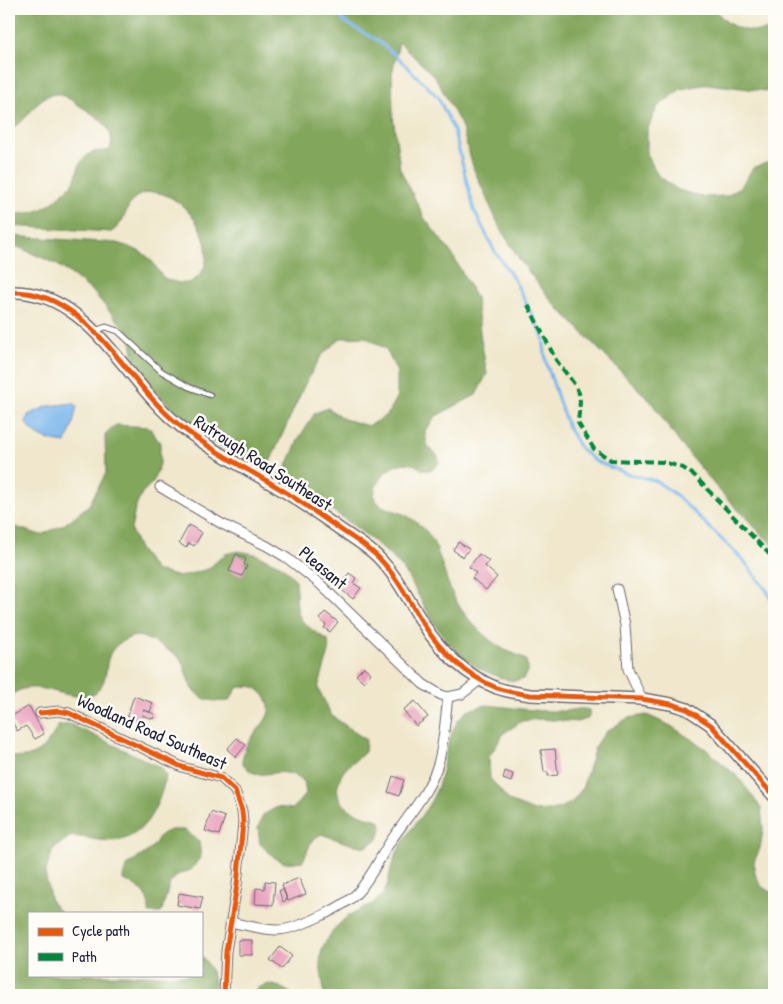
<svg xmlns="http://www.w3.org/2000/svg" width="783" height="1004" font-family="'Patrick Hand',sans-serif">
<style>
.forest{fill:#82a65c;stroke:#52644c}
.water{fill:#79b6ec;stroke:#4e6c94}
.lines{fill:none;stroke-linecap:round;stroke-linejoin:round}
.stream{stroke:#79b6ec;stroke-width:3}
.building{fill:#e9a1bd}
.service-casing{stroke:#6a676e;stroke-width:7}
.minor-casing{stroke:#6a676e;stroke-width:11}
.tertiary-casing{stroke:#6a676e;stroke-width:14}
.service{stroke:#fff;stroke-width:4.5}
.minor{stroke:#fff;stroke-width:9}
.tertiary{stroke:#fff;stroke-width:11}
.quiet{stroke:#00873e;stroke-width:4;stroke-dasharray:8 4;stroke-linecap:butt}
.cycleway-casing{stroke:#fdfcf7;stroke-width:8}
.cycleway{stroke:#e8590c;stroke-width:5}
.labels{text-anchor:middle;stroke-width:5;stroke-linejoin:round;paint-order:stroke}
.street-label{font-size:18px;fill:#22223b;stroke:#fdfcf7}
</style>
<rect width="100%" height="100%" fill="#fdfcf7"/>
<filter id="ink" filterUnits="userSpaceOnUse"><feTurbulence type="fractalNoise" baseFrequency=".02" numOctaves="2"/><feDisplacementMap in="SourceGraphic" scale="10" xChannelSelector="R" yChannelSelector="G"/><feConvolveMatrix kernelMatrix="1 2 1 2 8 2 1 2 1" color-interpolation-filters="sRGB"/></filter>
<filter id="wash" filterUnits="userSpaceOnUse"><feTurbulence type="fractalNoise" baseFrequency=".0096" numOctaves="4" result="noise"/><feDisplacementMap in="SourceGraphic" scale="20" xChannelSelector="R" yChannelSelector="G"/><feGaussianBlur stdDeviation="1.12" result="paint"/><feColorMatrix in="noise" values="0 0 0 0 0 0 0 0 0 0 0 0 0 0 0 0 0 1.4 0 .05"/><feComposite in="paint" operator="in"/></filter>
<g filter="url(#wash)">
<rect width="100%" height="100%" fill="#f0e7cc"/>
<path class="forest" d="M9,9H716C726,29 754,36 774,28V92L708,84L681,89L657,107L647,131V154L657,174L678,190L702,197L727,196L742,185L753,168L774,160V547L717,488L679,442L651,402L554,304L521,262L500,228L474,170L461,125L436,78L399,42L392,74L393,115L400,169L425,219L452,254L476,298L481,340L487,374L476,395L436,416L425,432L427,445L438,456L439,463L432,470C419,471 421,466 411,464C396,460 379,474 375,490C370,507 393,509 403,514C411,517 422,526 427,532C442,552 443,577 455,599C466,619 485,639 505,650C512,653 519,655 526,660L528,670L523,679C510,682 506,680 494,675C457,662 437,630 420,598C412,585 406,570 395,560C362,529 325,505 288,481L285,470L299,438L315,413L328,408L344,419L368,426L387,415L397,398V372L386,349L365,337L341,338L321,356L305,384L270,462L258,467L207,438L170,406L136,370L130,335L94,293L75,277L56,264L9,243V236L118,243C129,247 140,250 149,258C155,263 157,271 162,276C167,281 181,284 188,283C192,282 197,278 200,275C225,242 173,176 138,196C124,204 128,222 111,232L9,226V213C33,216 48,209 65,191C67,189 71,186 73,183C79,173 76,164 88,155C94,150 102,152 110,150C117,127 96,116 80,106C73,101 63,94 55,94C39,95 30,115 19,124C16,126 12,128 9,129Z
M116,425L149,427L160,443V463L153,482L142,493L135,509L131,530L139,549L155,570L179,577L208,569L225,554L238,551L255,554L282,566L296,580C297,618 294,619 328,640L329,652L318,688L332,716L366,740L365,752C358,759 347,765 342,774C326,804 356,815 379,820L382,827L378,839L366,847L350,844L321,834L312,840L303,861L285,863L272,856L260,844L258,828L263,815L277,807L293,809L306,793L304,781C299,779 292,773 286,773C267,770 256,783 242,762C243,754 245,747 250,740C260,725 280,712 262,693C254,685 248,685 237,688L229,701C213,702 198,701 190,684C186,676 186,667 180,659C177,654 158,644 152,641C148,640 142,636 137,636C127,637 114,645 110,654C104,667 109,678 98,690C95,693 93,695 89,696C61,700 33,675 9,697V525L41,535L65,524L89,505L106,473L105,434Z
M486,705C511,707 536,712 562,711C571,711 580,707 589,710L590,714L587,719L578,722L540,719L522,721L504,733L489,757L490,778L509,801L534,811L557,809L571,803L582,789L596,744L607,731L628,718L647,715L671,726L706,749L739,778L761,808L763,830L760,848L754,862L755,874L762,887L774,893V995H324C324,977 315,961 325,943C332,931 341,920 353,913C364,907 374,905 382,895C389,886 389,873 393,862C402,835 425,817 436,791C446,769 445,725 468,711C473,708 480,707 486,705Z
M70,724L162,768L166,776C160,801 149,832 121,840C107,843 85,837 71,836L53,849L45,873L51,902L61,913H29V975H201V955C211,967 216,980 214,995H9V755C33,764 48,745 58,726Z
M171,830H185L199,842L201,856L191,870L179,874L170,883L161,913H149C150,894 140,886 123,880C123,860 140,860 151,848C161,838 155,835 171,830Z
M269,984L280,987L294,995H253L259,987Z"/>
<path class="water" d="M73,403L77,406L73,424L66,443C48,441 37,438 26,423L28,415L48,406Z"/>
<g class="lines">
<path class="stream" d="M330,9L345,22L378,41L394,54L438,97L454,131L474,210L494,250L514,279L543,337L546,362L567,425L580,448L595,461L625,473L656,481L676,495L744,561L767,591L774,604"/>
</g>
<g id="blocks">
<path class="building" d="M189,525L202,533L194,546L189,543L186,548L179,543Z
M458,542L469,549L463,557L453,550Z
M236,554L246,559L244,564L247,566L242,576L229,571Z
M479,554L489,561L485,566L497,577L486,590L472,578L476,573L469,567Z
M349,573L356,578L353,583L361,588L353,599L338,587Z
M325,612L338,622L330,632L324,628L326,625L319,619Z
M364,667L371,673L364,682L356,675Z
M134,696L153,703L150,712L143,710L155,714L153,719L142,715L140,721L127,716Z
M415,701L428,717L416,726L403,710Z
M29,706L44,734L35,739L26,726L17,731L10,717Z
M237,738L246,745L236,757L227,749Z
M555,749L558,775L548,776V772H544L541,750Z
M505,771L513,774L511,782L503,779Z
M393,776L404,780L399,796L388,792Z
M211,812L225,817L219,835L205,831Z
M299,878L306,894L288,901L282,885Z
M265,881L275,882L273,905L255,904L256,888L265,889Z
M283,889L287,900L283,902L279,891Z
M179,893L203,897L200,909L177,905Z
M238,940H252V955H238Z
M280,947L292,956L282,969L270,960Z"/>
</g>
</g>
<g filter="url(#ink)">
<use href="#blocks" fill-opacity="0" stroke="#6a676e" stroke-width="1"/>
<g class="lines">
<g class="service-casing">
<path id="service" d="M94,331L106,327L118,331L161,371L189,387L210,395"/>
</g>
<g class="minor-casing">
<path id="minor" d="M160,487L222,524L267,546L287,558L320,584L423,684L441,695L448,697
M617,589L625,625L628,669L642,699
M40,713L59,711L69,713L182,767L221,778L235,791L242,811L243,822L237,885L226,951L224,995
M230,922C245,925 260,929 275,930C295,931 344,907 357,893C371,878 379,859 390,842C407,817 429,793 438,764C444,743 445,719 448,697L462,694L480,680"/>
</g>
<g class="tertiary-casing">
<path id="tertiary" d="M9,292C88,288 125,382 179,425C213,452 250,470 287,493C304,504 321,516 337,527C351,537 365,545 377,556C397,576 409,601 424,625C441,652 467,676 497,688C508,692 519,693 530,695L642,699L671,704L687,709L711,725L774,796"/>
</g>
<use href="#service" class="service"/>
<use href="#minor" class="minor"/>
<use href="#tertiary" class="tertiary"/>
<path class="quiet" d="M528,305L556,360L575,385L579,393L580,402L578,423L594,449L611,460L664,462L683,468L694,475L707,489L774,559"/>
<g class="cycleway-casing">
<path id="cycleway" d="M9,292C88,288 125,382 179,425C213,452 250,470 287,493C304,504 321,516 337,527C351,537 365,545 377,556C397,576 409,601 424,625C441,652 467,676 497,688C508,692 519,693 530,695L642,699L671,704L687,709L711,725L774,796
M40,713L59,711L69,713L182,767L221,778L235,791L242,811L243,822L237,885L226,951L224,995"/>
</g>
<use href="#cycleway" class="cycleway"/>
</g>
</g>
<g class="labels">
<g class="street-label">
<text transform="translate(263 463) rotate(33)" y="6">Rutrough Road Southeast</text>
<text transform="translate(323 568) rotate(40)" y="6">Pleasant</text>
<text transform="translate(152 732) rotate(24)" y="6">Woodland Road Southeast</text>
</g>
</g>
<rect width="783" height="1004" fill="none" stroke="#fdfcf7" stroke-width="30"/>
<rect x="28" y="912" width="175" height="65" fill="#fdfcf7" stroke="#a5a5ac"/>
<rect x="38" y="928" width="25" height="8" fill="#e8590c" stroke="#a5a5ac"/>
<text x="72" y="936" font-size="15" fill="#22223b">Cycle path</text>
<rect x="38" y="953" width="25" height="8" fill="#00873e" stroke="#a5a5ac"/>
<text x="72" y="962" font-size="15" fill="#22223b">Path</text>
</svg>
